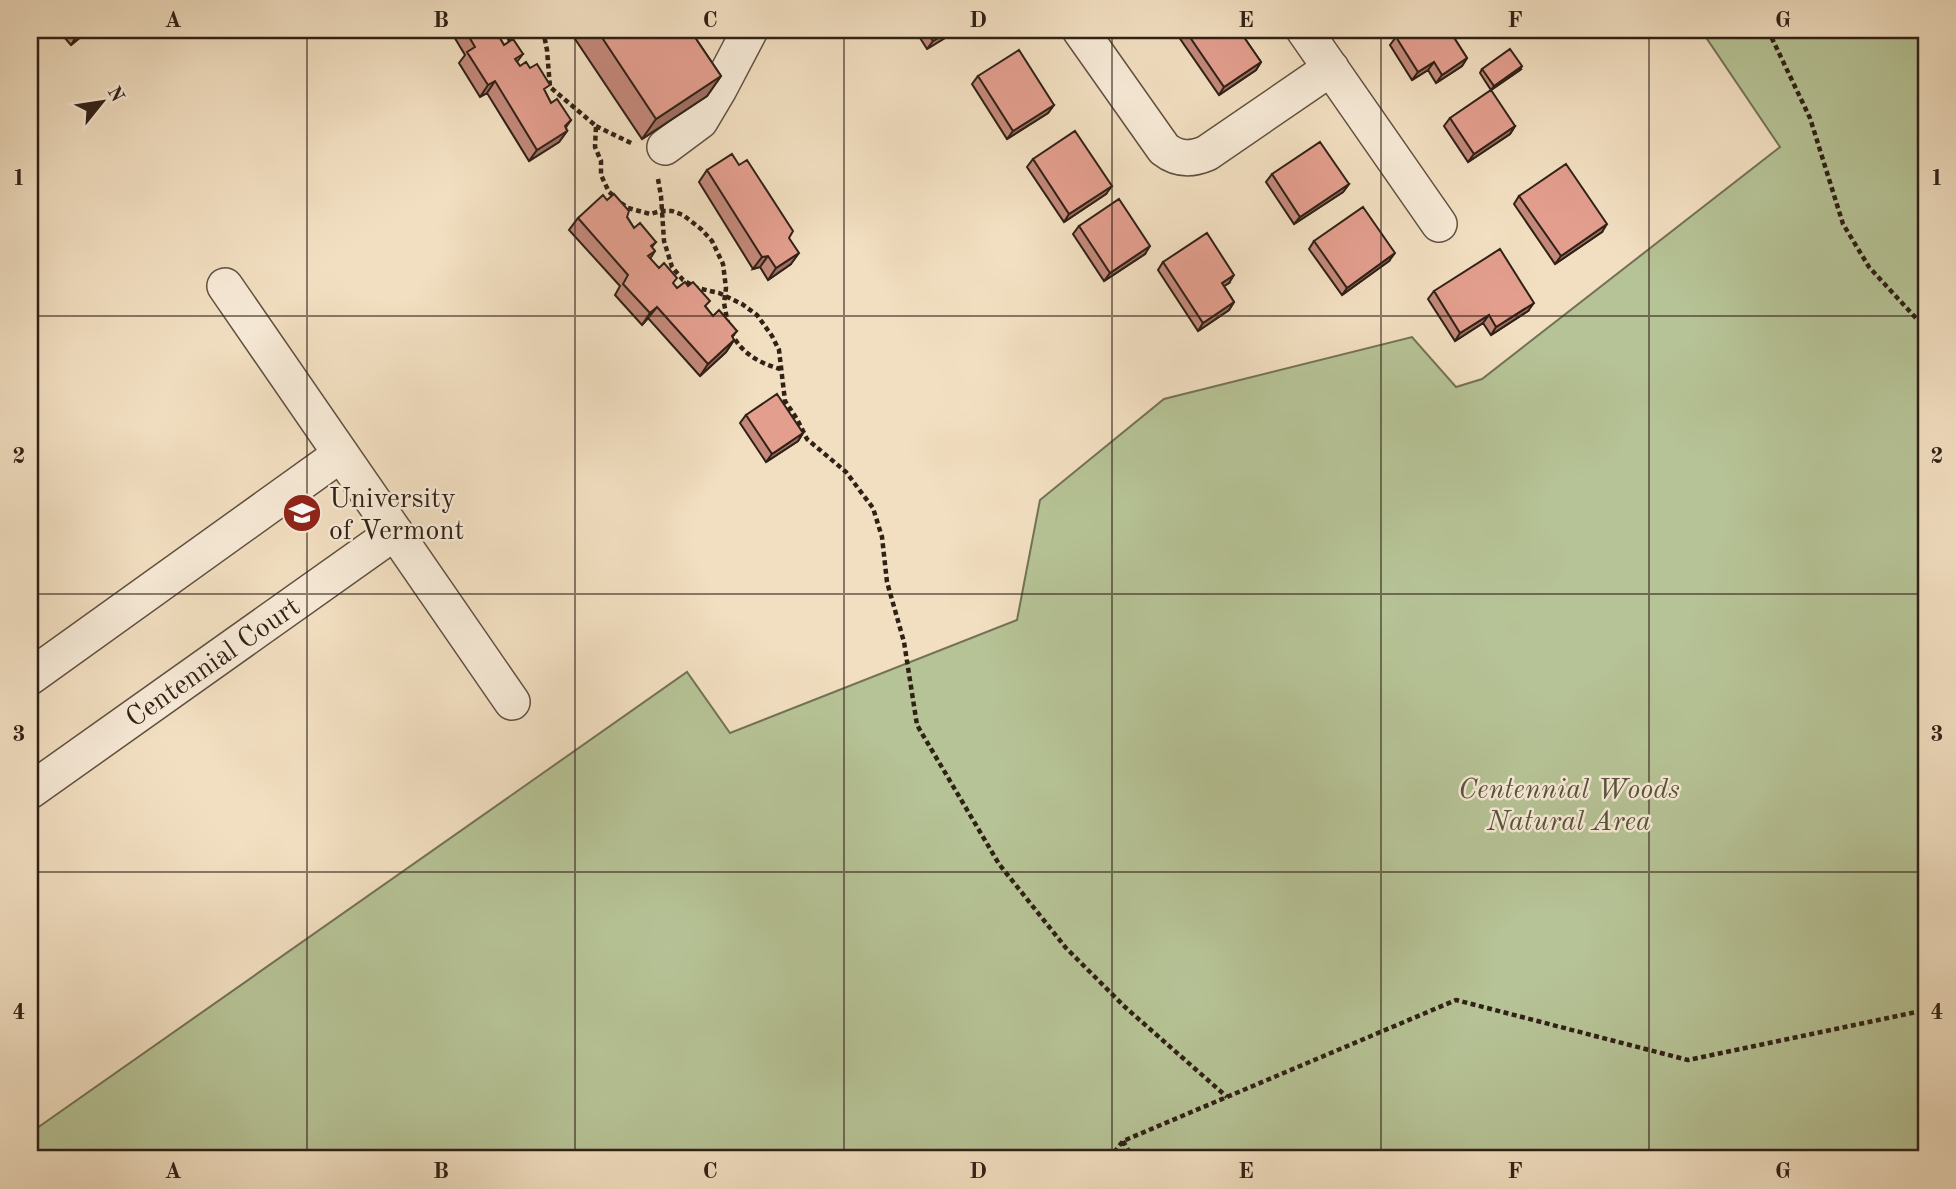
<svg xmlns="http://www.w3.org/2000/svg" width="1956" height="1189" font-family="'Old Standard TT',serif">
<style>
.green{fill:#b6c396;stroke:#737256;stroke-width:2}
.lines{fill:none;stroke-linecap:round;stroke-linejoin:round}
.street-casing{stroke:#605041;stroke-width:38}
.path{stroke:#302116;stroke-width:4.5;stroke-dasharray:5 3.5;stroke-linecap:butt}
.street{stroke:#f7ead7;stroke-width:35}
.wall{fill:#c3887a;stroke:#302116;stroke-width:2}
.shaded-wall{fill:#9f6f63;stroke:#302116;stroke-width:2}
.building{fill:#e39e8e;stroke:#302116;stroke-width:2}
.grid{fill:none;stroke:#302116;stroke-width:2;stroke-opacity:0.55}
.labels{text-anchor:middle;stroke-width:5;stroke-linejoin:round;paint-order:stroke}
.poi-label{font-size:28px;fill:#302116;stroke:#f7ead7;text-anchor:start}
.street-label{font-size:28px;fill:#302116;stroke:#f7ead7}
.park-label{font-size:28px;font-style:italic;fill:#58523c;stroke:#f7ead7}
.neatline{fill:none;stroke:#302116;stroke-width:2.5}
.grid-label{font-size:23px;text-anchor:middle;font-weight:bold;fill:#302116}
</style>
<rect width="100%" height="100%" fill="#f2dfc1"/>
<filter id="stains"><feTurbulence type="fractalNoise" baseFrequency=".00286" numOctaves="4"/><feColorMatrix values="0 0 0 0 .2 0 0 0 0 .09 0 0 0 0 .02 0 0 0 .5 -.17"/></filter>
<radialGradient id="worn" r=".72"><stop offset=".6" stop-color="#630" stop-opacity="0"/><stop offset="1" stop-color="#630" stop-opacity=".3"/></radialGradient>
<path class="green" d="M1701,30H1926V1159H30V1133L687,672L730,733L1017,620L1040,500L1164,399L1412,337L1456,387L1482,379L1780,147Z"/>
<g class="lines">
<g class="street-casing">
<path id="street" d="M1080,30L1164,149C1178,160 1191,160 1207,153L1331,68
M1304,30L1439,224
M665,147L700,121L719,89L750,30
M225,286L512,702
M30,677L341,454
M30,791L395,532"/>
</g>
<path class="path" d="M507,30L511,46
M543,30L547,50L550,87L596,126L595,147L601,161V175L609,192L615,197
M1768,30L1810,118L1843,224L1869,267L1926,329
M596,126L633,144
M658,179L661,196L664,241L672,267L683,280L697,288L719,293L742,304L757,315L772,336L779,350L785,401L797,419L807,439L846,472L873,508L882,537L887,582L904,642L917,725L999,864L1066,948L1125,1007L1227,1097
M621,203L628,208L650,214L661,211H672L683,215L701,229L712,241L723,264L726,288L724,303L728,324
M731,332C741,353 759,363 780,369
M1123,1141L1133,1159
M1109,1159L1123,1141L1456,1000L1688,1060L1926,1010"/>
<use href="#street" class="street"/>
</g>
<path class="wall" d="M58,30H89L71,45Z
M450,30H504L499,37L504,45L523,54L517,62L520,66L545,92L551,103L571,120L566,127L567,131L559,142L529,161L487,93L480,97L459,63L465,55Z
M569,30H690L721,76L707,96L642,139Z
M915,30H958L927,49Z
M1174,30H1239L1261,62L1256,70L1219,95Z
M1453,36L1467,58L1462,66L1436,83L1428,70L1412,80L1390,45L1396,37Z
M1482,69L1520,70L1491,90L1480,73Z
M978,76L1054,105L1048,113L1007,139L972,84Z
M1450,118L1515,126L1510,134L1468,162L1444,126Z
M1033,159L1106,194L1064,222L1027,167Z
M707,170L789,238L791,264L768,280L760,267L753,269L699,182Z
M1272,174L1349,184L1343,192L1294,224L1266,182Z
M1519,196L1602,232L1555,264L1514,204Z
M607,200L627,217L634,228L656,242L652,247L655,251L650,259L677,288L706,307L713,316L737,331L732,337L734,340L726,352L700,376L648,318L642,325L615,295L620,286L569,230L578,218Z
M1079,226L1145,254L1104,281L1073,234Z
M1314,241L1389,261L1342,295L1309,249Z
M1163,262L1229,283L1224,286L1234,302L1229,310L1198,331L1158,270Z
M1434,291L1528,311L1491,335L1483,323L1455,341L1428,299Z
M746,415L803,433L798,441L766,462L740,423Z"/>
<path class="shaded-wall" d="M85,30H89L71,45L76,37Z
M502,30H504L498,39L497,33Z
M951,30H958L927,49L933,41Z
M1455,30H1462L1445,41L1451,33Z
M1467,58L1462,66L1436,83L1442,75Z
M1261,62L1256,70L1219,95L1224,87Z
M1434,62L1428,70L1412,80L1418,72Z
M1522,66L1520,70L1491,90L1494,86Z
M721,76L707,96L642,139L656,119Z
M495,81L487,93L480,97L488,85Z
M1054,105L1048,113L1007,139L1013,131Z
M571,120L563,131H567L559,142L529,161L537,150Z
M1515,126L1510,134L1468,162L1474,154Z
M1349,184L1343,192L1294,224L1300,217Z
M1112,186L1106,194L1064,222L1069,214Z
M1607,224L1602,232L1555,264L1561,256Z
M1150,246L1145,254L1104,281L1110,273Z
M799,253L791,264L768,280L776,268Z
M1395,253L1389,261L1342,295L1347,288Z
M768,256L760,267L753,269L762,257Z
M1234,275L1229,283L1216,291L1222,283Z
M1234,302L1229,310L1198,331L1203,323Z
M1534,303L1528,311L1491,335L1496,327Z
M657,307L648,318L642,325L650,313Z
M1489,315L1483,323L1455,341L1460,333Z
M734,340L726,352L700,376L708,364Z
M803,433L798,441L766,462L772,454Z"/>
<path class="building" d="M70,30H85L76,37Z
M465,30H502L497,33L504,45L513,39L523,54L515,59L520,66L526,62L530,68L537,64L550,85L544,89L551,103L557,99L571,120L565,126L567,131L537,150L495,81L488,85L467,52L475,47Z
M597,30H690L721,76L656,119Z
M925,30H951L933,41Z
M1185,30H1239L1261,62L1224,87Z
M1407,30H1455L1451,33L1467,58L1442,75L1434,62L1418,72L1396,37Z
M1510,49L1522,66L1494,86L1482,69Z
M1019,50L1054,105L1013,131L978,76Z
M1491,90L1515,126L1474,154L1450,118Z
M1075,131L1112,186L1069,214L1033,159Z
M1320,142L1349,184L1300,217L1272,174Z
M732,154L739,165L747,160L793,231L789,238L799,253L776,268L768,256L762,257L707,170Z
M1566,164L1607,224L1561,256L1519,196Z
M614,194L629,211L627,217L634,228L640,223L656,242L651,246L655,251L648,256L659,268L664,263L677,278L673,283L677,288L685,282L688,286L693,282L710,301L705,306L713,316L719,310L737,331L732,336L734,340L708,364L657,307L650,313L623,284L628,275L578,218L603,195L607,200Z
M1119,199L1150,246L1110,273L1079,226Z
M1363,207L1395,253L1347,288L1314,241Z
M1207,233L1234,275L1222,283L1234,302L1203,323L1163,262Z
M1500,249L1534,303L1496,327L1489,315L1460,333L1434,291Z
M777,394L803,433L772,454L746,415Z"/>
<path class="grid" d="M307,30V1159M575,30V1159M844,30V1159M1112,30V1159M1381,30V1159M1649,30V1159M30,316H1926M30,594H1926M30,872H1926"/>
<defs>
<g id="university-disc" transform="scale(2.0125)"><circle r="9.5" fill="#8f2418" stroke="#f7ead7"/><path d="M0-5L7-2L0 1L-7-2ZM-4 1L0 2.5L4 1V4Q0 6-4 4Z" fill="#fff"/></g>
</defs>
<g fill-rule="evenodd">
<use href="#university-disc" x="302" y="513"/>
</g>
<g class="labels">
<g class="poi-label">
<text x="329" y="507">University<tspan x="329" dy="32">of Vermont</tspan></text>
</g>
<g class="street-label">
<text transform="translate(212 661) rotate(-35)" y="10">Centennial Court</text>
</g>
<g class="park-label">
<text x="1569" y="798">Centennial Woods<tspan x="1569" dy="32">Natural Area</tspan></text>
</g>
</g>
<rect width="1956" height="1189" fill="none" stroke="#f2dfc1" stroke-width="77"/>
<g transform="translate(102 102) rotate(60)" stroke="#f7ead7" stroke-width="5" paint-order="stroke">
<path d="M0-5L12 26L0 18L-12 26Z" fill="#302116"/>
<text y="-10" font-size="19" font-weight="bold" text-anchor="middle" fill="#302116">N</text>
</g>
<rect x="38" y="38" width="1880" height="1112" class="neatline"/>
<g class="grid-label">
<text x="173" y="27">A</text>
<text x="441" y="27">B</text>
<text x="710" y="27">C</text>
<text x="978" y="27">D</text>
<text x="1246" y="27">E</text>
<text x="1515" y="27">F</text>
<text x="1783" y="27">G</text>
<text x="19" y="185">1</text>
<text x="1937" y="185">1</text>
<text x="19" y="463">2</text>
<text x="1937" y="463">2</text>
<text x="19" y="741">3</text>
<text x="1937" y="741">3</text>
<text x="19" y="1019">4</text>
<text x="1937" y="1019">4</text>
<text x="173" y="1178">A</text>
<text x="441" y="1178">B</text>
<text x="710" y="1178">C</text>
<text x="978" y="1178">D</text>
<text x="1246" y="1178">E</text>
<text x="1515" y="1178">F</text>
<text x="1783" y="1178">G</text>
</g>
<rect width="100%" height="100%" filter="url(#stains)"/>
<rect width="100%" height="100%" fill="url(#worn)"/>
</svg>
